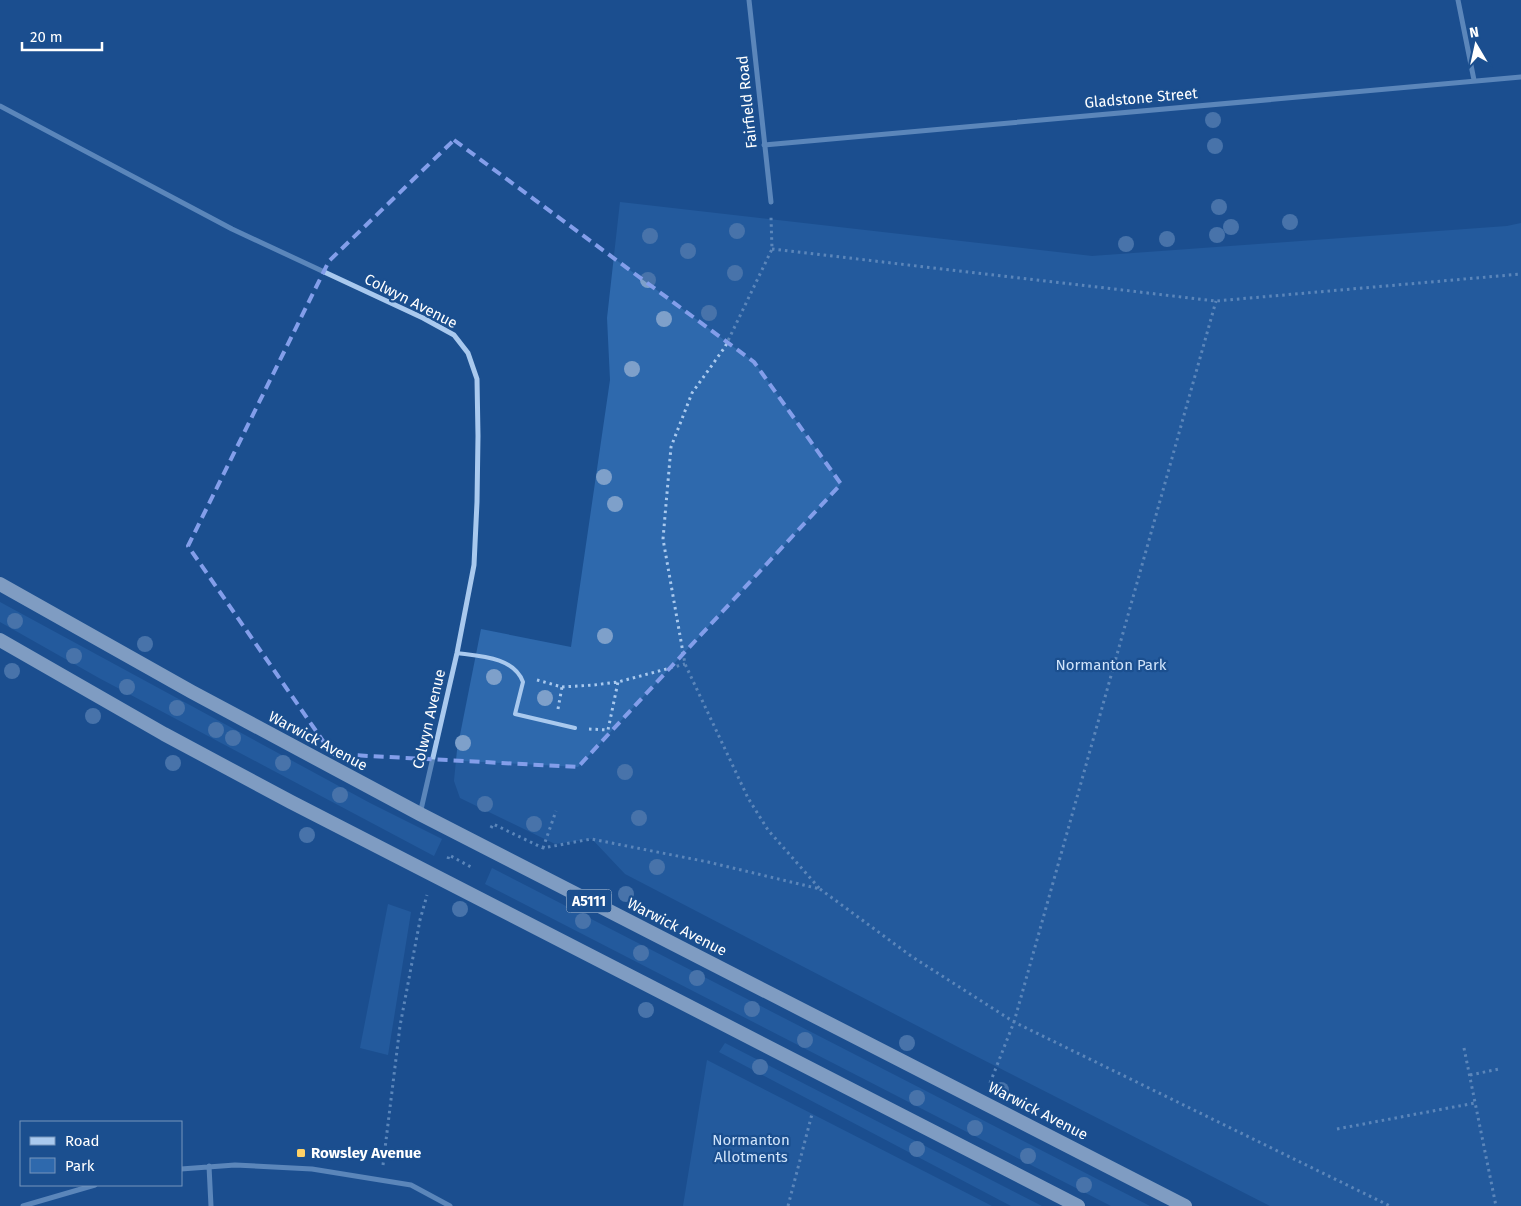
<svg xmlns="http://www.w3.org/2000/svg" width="1521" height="1206" font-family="'Fira Sans',sans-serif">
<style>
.green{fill:#2e69ad}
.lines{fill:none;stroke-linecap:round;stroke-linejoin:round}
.path{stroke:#a9c9ee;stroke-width:3;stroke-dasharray:2.5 4;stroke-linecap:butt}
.service{stroke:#a9c9ee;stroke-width:4}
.minor{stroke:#a9c9ee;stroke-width:5}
.trunk{stroke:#f8faff;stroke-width:14}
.tree{fill:#7ea0ca}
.marked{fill:none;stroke:#839eea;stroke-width:4;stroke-dasharray:10 6;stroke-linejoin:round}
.poi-dot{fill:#ffd166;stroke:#1b4f8f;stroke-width:2}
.labels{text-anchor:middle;stroke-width:4.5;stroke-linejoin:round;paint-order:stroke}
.shield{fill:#1b4f8f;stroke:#bbcadd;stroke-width:1}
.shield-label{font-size:14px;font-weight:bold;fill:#fff}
.street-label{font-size:15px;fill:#fff;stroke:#1b4f8f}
.park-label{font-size:15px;fill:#cfe3fa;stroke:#1b4f8f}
.poi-label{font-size:15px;font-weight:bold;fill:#fff;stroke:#1b4f8f;text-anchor:start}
</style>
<rect width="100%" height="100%" fill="#1b4f8f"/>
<path class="green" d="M620,202L1092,256L1507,226L1521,223V1206H1270L960,1048L625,874L592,839L555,844L460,798L454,781L457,750L481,629L571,647L610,380L607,318Z
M0,602L370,803L442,839L434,856L99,678L0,622Z
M492,868L1101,1181L1150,1206H1111L485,884Z
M388,904L411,912L388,1055L360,1048Z
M725,1043L1042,1206H1011L719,1052Z
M707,1060L992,1206H683Z"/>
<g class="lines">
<path class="path" d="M772,249L1216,301L1521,274
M537,680L562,687L594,685L618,682L685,664
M558,709L562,687
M589,729L608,730L618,682
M491,828L493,824L543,848L591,839L708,862L820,889L768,830L748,798L685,664L663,539L671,447L692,393L725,347L772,249L771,217
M543,848L556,811
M448,859L449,855L471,867L472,864
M820,889L911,956L1014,1022L1390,1206
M1464,1048L1496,1206
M1470,1075L1499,1069
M990,1083L1014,1022L1216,301
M1337,1129L1475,1103
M383,1165L400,1026L420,920L427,895
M788,1206L812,1114"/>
<path class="service" d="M457,653C480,656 514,657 523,682L515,714L575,728"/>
<path class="minor" d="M749,0L771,202
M1458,0L1474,80
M0,106L232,229L423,318L454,335L468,353L477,379L478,436L477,502L474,565L457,653L420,814
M764,145L1521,77
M209,1166L211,1206
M181,1169L235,1165L312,1169L411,1185L450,1206
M23,1206L95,1185"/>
<path class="trunk" d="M0,584L192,692L420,814L1185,1206
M0,640L164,734L291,802L1078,1206"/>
</g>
<g class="tree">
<circle cx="1213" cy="120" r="8"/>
<circle cx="1215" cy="146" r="8"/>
<circle cx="1219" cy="207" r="8"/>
<circle cx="1290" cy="222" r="8"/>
<circle cx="1231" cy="227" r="8"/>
<circle cx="737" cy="231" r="8"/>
<circle cx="1217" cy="235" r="8"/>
<circle cx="650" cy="236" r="8"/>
<circle cx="1167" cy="239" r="8"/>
<circle cx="1126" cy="244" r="8"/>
<circle cx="688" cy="251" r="8"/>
<circle cx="735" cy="273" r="8"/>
<circle cx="648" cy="280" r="8"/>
<circle cx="709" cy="313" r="8"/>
<circle cx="664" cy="319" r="8"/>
<circle cx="632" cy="369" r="8"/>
<circle cx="604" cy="477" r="8"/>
<circle cx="615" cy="504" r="8"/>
<circle cx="15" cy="621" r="8"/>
<circle cx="605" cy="636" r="8"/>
<circle cx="145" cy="644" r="8"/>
<circle cx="74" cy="656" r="8"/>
<circle cx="12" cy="671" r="8"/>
<circle cx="494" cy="677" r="8"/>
<circle cx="127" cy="687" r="8"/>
<circle cx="545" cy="698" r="8"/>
<circle cx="177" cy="708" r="8"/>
<circle cx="93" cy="716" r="8"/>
<circle cx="216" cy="730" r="8"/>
<circle cx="233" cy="738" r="8"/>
<circle cx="463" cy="743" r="8"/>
<circle cx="173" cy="763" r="8"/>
<circle cx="283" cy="763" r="8"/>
<circle cx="625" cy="772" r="8"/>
<circle cx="340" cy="795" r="8"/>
<circle cx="485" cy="804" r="8"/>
<circle cx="639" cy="818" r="8"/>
<circle cx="534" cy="824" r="8"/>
<circle cx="307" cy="835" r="8"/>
<circle cx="657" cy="867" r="8"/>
<circle cx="626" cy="894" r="8"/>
<circle cx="460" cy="909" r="8"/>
<circle cx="583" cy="921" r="8"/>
<circle cx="641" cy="953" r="8"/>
<circle cx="697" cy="978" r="8"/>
<circle cx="752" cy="1009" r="8"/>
<circle cx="646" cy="1010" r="8"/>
<circle cx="805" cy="1040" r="8"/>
<circle cx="907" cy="1043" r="8"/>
<circle cx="760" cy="1067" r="8"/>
<circle cx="1001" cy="1090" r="8"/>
<circle cx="917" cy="1098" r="8"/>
<circle cx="975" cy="1128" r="8"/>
<circle cx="917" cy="1149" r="8"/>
<circle cx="1028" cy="1156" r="8"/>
<circle cx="1084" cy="1185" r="8"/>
</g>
<path d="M0 0H1521V1206H0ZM454,140L754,362L841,484L578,767L332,754L188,546L329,261Z" fill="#1b4f8f" fill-opacity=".55" fill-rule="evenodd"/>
<path class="marked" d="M454,140L754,362L841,484L578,767L332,754L188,546L329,261Z"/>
<rect class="poi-dot" x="296" y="1148" width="10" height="10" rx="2.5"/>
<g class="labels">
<rect class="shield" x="566.5" y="889.5" width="45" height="23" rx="4"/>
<g class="shield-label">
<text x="589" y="906">A5111</text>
</g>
<g class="street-label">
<text transform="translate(1141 98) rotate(-5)" y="5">Gladstone Street</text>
<text transform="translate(747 102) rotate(-96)" y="5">Fairfield Road</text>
<text transform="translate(411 301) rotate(27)" y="5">Colwyn Avenue</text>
<text transform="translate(429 719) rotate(-77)" y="5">Colwyn Avenue</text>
<text transform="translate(318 741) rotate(28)" y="5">Warwick Avenue</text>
<text transform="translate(677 927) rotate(27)" y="5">Warwick Avenue</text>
<text transform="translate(1038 1111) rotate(27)" y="5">Warwick Avenue</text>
</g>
<g class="park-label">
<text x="1111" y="670">Normanton Park</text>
<text x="751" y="1145">Normanton<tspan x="751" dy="17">Allotments</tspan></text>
</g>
<g class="poi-label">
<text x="311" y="1158">Rowsley Avenue</text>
</g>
</g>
<rect x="20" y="1121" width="162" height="65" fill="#1b4f8f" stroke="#7695bc"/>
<rect x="30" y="1137" width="25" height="8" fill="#a9c9ee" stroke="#7695bc"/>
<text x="65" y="1146" font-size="15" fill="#ffffff">Road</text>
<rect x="30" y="1158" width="25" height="15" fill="#2e69ad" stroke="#7695bc"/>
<text x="65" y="1171" font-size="15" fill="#ffffff">Park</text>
<g transform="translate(1476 45) rotate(351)" stroke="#1b4f8f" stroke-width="4" paint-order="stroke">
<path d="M0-4L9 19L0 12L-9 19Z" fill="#ffffff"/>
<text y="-8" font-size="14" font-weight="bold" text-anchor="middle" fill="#ffffff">N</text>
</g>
<path d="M22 42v8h80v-8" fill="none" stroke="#ffffff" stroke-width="2.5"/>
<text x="30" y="42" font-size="15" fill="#ffffff" stroke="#1b4f8f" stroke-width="4" paint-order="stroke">20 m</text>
</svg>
